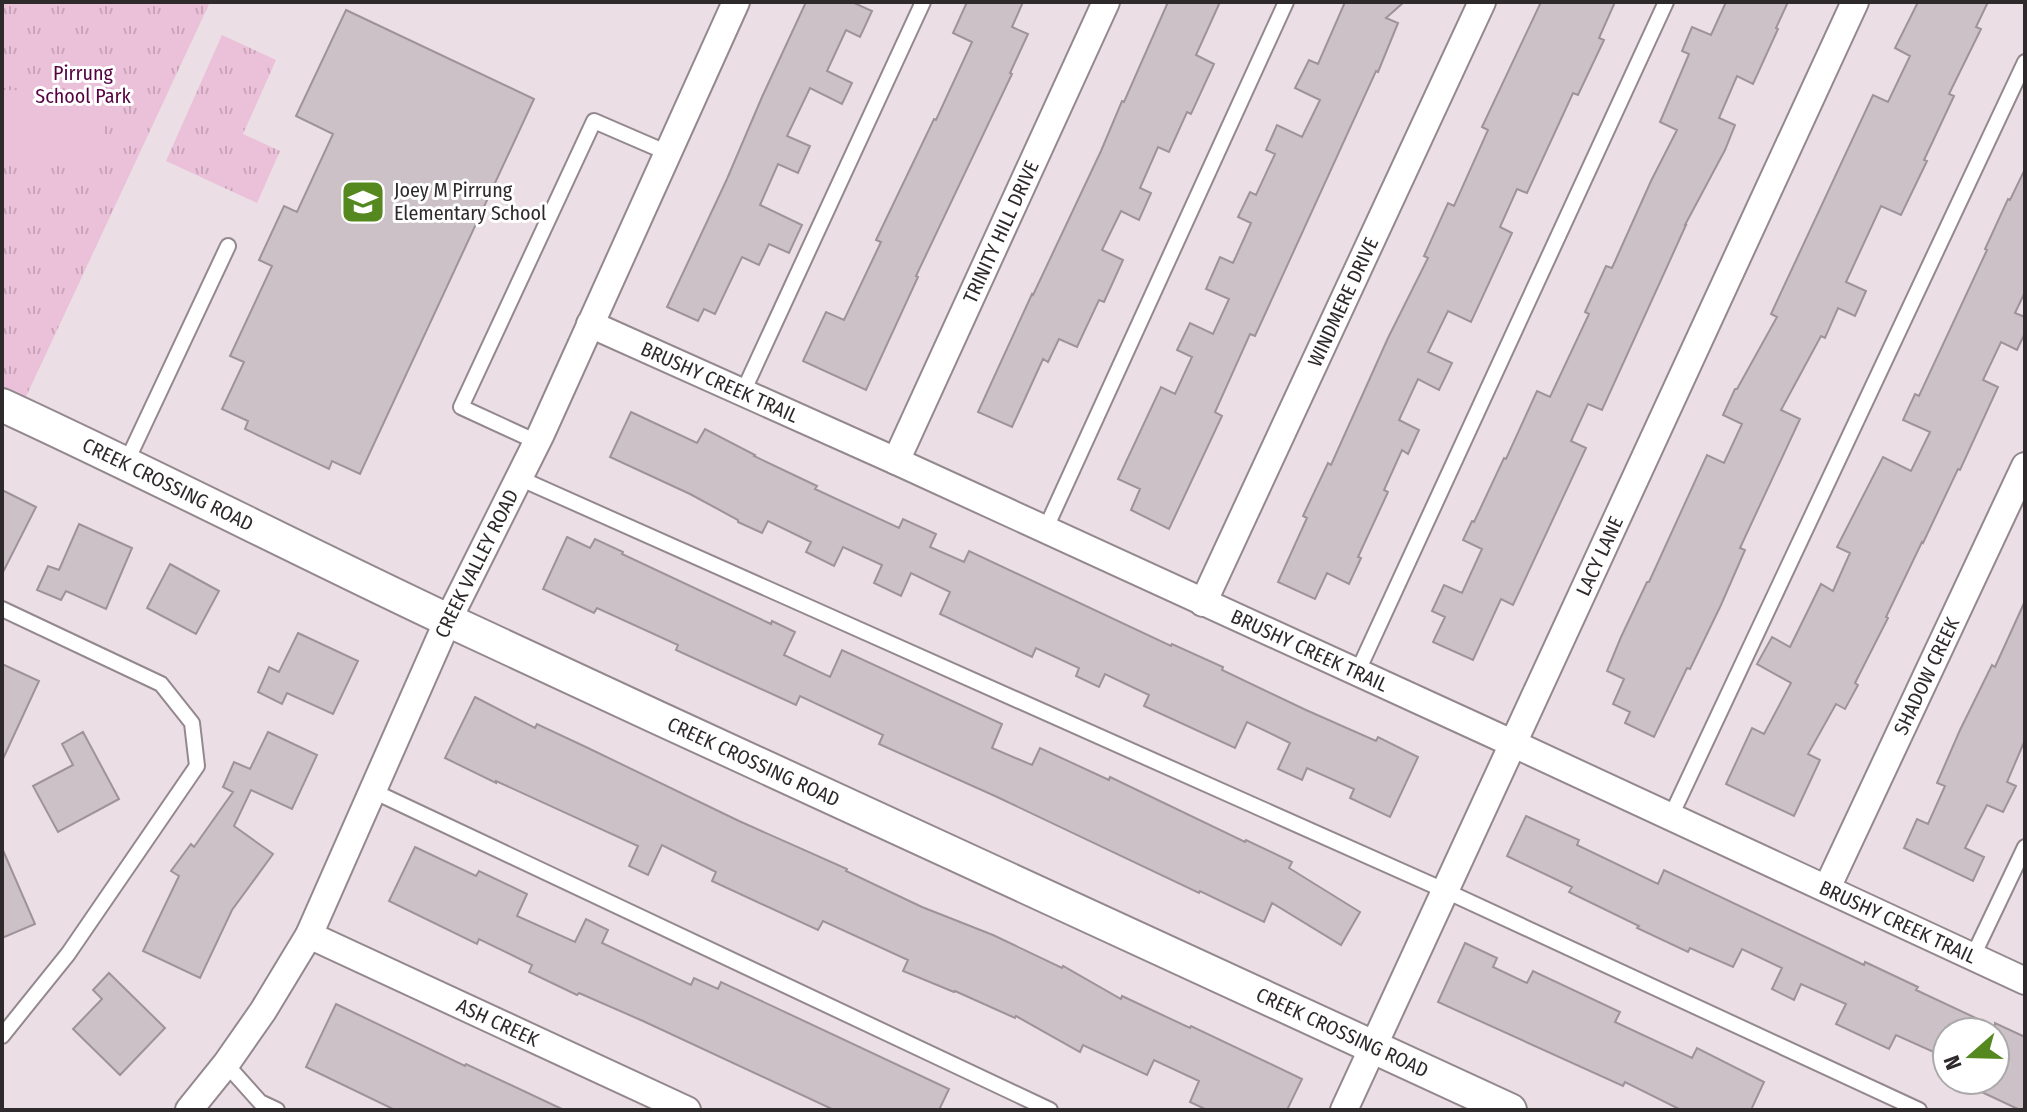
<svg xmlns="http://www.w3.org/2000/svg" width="2027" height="1112" font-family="'Fira Sans Condensed',sans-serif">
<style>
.park{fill:url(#park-tufts)}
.pitch{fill:#ebc0d9}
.building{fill:#cdc1c8;stroke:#9f939a;stroke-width:2}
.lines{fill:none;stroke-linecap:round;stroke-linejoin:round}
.service-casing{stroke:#94888f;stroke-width:18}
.minor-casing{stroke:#94888f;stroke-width:30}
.tertiary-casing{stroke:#94888f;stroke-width:36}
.service{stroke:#fff;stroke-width:14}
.minor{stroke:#fff;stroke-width:26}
.tertiary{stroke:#fff;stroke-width:32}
.labels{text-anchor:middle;stroke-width:6;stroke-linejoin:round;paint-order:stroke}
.park-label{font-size:20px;fill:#560441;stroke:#fff}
.poi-label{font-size:20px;fill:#2e2a2c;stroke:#fff;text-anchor:start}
.street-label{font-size:20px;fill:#2e2a2c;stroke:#fff}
</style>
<defs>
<pattern id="park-tufts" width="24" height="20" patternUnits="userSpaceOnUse" patternTransform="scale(2)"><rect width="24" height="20" fill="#ebc0d9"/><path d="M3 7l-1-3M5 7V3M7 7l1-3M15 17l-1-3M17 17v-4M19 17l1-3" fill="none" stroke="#caa5ba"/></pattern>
</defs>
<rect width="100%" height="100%" fill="#ebdee5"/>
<path class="park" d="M2,2H210L24,401L2,391Z
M222,35L276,60L243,134L280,151L257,203L166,161Z"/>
<path class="pitch" d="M2,90L103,91V161H2Z"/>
<path class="building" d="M806,2H852L872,11L860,37L846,30L827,71L852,83L842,104L810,88L787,136L810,146L798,173L778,164L760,205L802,225L789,253L769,244L759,265L742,257L715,314L704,309L698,321L667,307L727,179L762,97Z
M967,2H1023L1012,27L1028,34L1010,73L1012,74L916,276L918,277L866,390L803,361L826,312L844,320L881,242L876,240L934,119L936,120L972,42L953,33Z
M1168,2H1220L1196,55L1214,64L1191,114L1187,112L1169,152L1158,147L1140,188L1151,193L1139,220L1121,211L1102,250L1123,260L1104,302L1099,300L1077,347L1059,339L1048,362L1043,359L1012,427L978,412L1032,294L1033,295L1101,151L1122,101L1124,102Z
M1345,2H1404L1386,18L1398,23L1378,72L1376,71L1255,336L1250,334L1215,412L1222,416L1169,529L1131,510L1140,489L1118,479L1161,387L1175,394L1192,357L1177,350L1190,323L1213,334L1229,299L1206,289L1220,257L1233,263L1251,223L1238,217L1250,192L1256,195L1275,154L1266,150L1277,125L1302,137L1320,100L1295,88L1309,60L1318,64Z
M1541,2H1615L1599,38L1604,40L1578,95L1573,93L1527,193L1517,189L1500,227L1512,233L1471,322L1448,311L1428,352L1452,363L1439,390L1418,379L1399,420L1419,430L1408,454L1402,450L1384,490L1388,492L1358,557L1361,558L1349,584L1327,573L1315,599L1278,582L1307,518L1303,516L1328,463L1331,465L1388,338L1428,258L1424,256L1448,203L1454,206L1488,130L1482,127Z
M1726,2H1788L1776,28L1778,29L1753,84L1737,76L1719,118L1735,125L1725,150L1685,225H1686L1602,410L1588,404L1571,441L1586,448L1513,605L1501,599L1473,660L1433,642L1445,617L1432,611L1444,585L1462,593L1482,549L1463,540L1472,521L1474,522L1504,458L1506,459L1537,391L1550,397L1589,314L1585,312L1606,266L1612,268L1651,181L1677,130L1660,122L1689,54L1682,51L1692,27L1711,35Z
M1918,2H1988L1976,27L1981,29L1949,94L1954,96L1924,160L1927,161L1901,215L1881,206L1846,282L1866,291L1855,316L1838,308L1825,338L1821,336L1781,410L1800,419L1740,548L1745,550L1721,605L1690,669L1687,668L1654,737L1625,723L1630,712L1613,704L1624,679L1607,671L1621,637L1647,582H1649L1707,455L1724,463L1742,424L1723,415L1735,389H1737L1777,317L1771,314L1873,95L1888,102L1910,56L1895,48Z
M346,10L534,99L360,474L332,461L329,469L245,429L248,421L222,409L244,362L230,356L272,266L259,260L284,206L297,212L333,134L296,116Z
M2025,169V292L2015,313L2025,317V333L2017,350L2001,342L1983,380L1998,387L1960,470L1958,469L1923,543L1922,542L1886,617L1888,618L1855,683L1858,685L1845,709L1836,704L1808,754L1820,760L1794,816L1726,784L1752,728L1764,734L1791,683L1757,664L1772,637L1790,647L1821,584L1833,591L1850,553L1837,547L1883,457L1911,471L1930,432L1903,420L1915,394L1919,396L1987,250L1985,249L2008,199L2010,200Z
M631,412L697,443L705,429L755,455L754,456L817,486L815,489L899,528L903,519L936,534L930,547L964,562L969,551L1171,646L1172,644L1223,667L1222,670L1306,710L1376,741L1378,737L1418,757L1390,817L1350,798L1354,789L1307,768L1302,780L1278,769L1290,743L1247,722L1235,748L1144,706L1149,695L1105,674L1099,687L1076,676L1079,668L1036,648L1032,657L940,614L950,592L911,573L901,596L874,583L882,565L843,547L834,566L806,552L811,542L768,521L762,533L738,522V520L690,494L610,457Z
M2,490L36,507L2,574Z
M79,524L132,548L106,609L66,591L61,600L37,590L48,566L59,570Z
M567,537L590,548L595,539L623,552L622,554L771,624L772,621L795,632L784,655L830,677L842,650L1002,724L992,748L1032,765L1040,748L1109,780L1110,777L1245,842L1246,840L1292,862L1289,868L1360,912L1341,945L1272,903L1264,922L1200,891L1199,893L995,796L879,744L883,735L800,696L796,705L676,650L678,645L597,608L594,613L543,589Z
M170,564L219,591L196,634L147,608Z
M2025,601V740L2007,782L2016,786L2003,812L1987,805L1965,848L1984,857L1973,881L1904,848L1917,819L1928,824L1945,786L1937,783L1960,730L1992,665L1995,667Z
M298,633L358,661L333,714L287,693L282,704L258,692L269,667L279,672Z
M2,664L39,681L2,761Z
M475,697L535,728L537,724L588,748L739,821L847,869L846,871L922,907L993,935L1062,968L1063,966L1121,999L1122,996L1190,1028L1191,1026L1302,1079L1287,1110H1207L1190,1102L1199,1081L1154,1060L1147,1075L1083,1045L1080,1052L1016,1016L1015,1018L955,991L954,992L903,971L908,960L823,921L818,930L712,881L716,872L662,845L648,875L629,866L638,846L496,781V783L445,758Z
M83,732L119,799L58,832L33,786L73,765L62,744Z
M268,732L317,755L292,809L251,790L234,826L273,854L232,910L200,978L143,951L179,876L171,871L191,844L194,847L233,792L223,787L234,762L250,769Z
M1526,816L1579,840L1577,845L1658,884L1664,870L1864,965L1865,962L1918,987L1916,990L1995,1027V1023L2025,1037V1110H2020L1956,1080H1995V1032H1947V1058L1896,1035L1889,1049L1836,1024L1846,1004L1801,984L1794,1000L1772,989L1782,968L1742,949L1733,967L1690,948L1688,952L1637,928L1639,926L1569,892L1572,887L1507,856Z
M415,847L476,876L479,871L527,894L517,916L575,942L586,919L608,930L602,943L691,985L694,978L718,989L721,982L949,1089L939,1110H834L643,1021L579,993L577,995L529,972L532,965L479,939L477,944L389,901Z
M2,848L35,924L2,938Z
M1465,943L1497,958L1493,967L1527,983L1533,971L1620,1012L1615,1022L1692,1058L1697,1048L1764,1082L1751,1110H1681L1625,1082L1623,1086L1438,1002Z
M109,973L165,1028L120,1075L73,1029L102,999L93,990Z
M336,1004L465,1066L466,1064L564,1110H395L306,1067Z"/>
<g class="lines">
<g class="service-casing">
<path id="service" d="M743,392L923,2
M537,442L461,407L594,121L668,153
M126,463L228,246
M519,478L1446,891L1919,1110
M1045,530L1286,2
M2,609L161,684L192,723L197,766L68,954L2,1036
M1357,673L1666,2
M373,791L1050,1110
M1671,816L2025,62
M1973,956L2025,847
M226,1064L260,1102L277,1110"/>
</g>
<g class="minor-casing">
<g id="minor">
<path id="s1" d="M590,324L896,461L1514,744L2025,981"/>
<path id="s2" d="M896,461L1106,2"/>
<path id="s3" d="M1203,603L1482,2"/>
<path id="s4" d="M1827,888L2025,466"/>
<path id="s5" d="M309,935L687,1110"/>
<path id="s6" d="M189,1110L226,1064L263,1011L309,935L448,620L541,434L736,2"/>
<path id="s7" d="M1344,1110L1855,2"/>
</g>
</g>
<g class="tertiary-casing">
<g id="tertiary">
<path id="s8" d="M2,405C154,475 303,552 454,623C805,787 1158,946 1510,1110"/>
</g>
</g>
<use href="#service" class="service"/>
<use href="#minor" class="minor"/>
<use href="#tertiary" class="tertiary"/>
</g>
<defs>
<g id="school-square" transform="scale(2.3)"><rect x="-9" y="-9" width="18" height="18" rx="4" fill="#558920" stroke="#fff"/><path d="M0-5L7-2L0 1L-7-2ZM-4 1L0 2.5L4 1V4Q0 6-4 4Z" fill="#fff"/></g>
</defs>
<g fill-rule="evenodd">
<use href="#school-square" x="363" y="202"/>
</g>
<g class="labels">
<g class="park-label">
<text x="83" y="80">Pirrung<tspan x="83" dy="23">School Park</tspan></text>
</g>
<g class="poi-label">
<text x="394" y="197">Joey M Pirrung<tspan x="394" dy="23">Elementary School</tspan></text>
</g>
<g class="street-label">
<text dy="7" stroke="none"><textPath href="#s2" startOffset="252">TRINITY HILL DRIVE</textPath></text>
<text dy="7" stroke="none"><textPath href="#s3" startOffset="332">WINDMERE DRIVE</textPath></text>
<text dy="7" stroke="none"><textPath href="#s1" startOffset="142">BRUSHY CREEK TRAIL</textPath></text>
<text dy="7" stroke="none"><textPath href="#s8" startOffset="184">CREEK CROSSING ROAD</textPath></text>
<text dy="7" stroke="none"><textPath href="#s7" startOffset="610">LACY LANE</textPath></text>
<text dy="7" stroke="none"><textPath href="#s6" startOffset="620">CREEK VALLEY ROAD</textPath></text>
<text dy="7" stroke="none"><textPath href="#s1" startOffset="790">BRUSHY CREEK TRAIL</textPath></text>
<text dy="7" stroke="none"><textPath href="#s4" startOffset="234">SHADOW CREEK</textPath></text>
<text dy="7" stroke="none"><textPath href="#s8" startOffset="832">CREEK CROSSING ROAD</textPath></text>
<text dy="7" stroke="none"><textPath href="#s1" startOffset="1438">BRUSHY CREEK TRAIL</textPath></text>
<text dy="7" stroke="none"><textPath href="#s5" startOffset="208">ASH CREEK</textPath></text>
<text dy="7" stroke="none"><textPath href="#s8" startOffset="1480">CREEK CROSSING ROAD</textPath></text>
</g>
</g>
<rect width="2027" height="1112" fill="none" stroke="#2e2a2c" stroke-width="8"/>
<g transform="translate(1971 1056) rotate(250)"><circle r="38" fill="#ffffff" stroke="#abaaab" stroke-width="2"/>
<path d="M0-6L14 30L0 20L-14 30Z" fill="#558920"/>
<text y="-12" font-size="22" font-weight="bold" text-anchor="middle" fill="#2e2a2c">N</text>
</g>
</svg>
